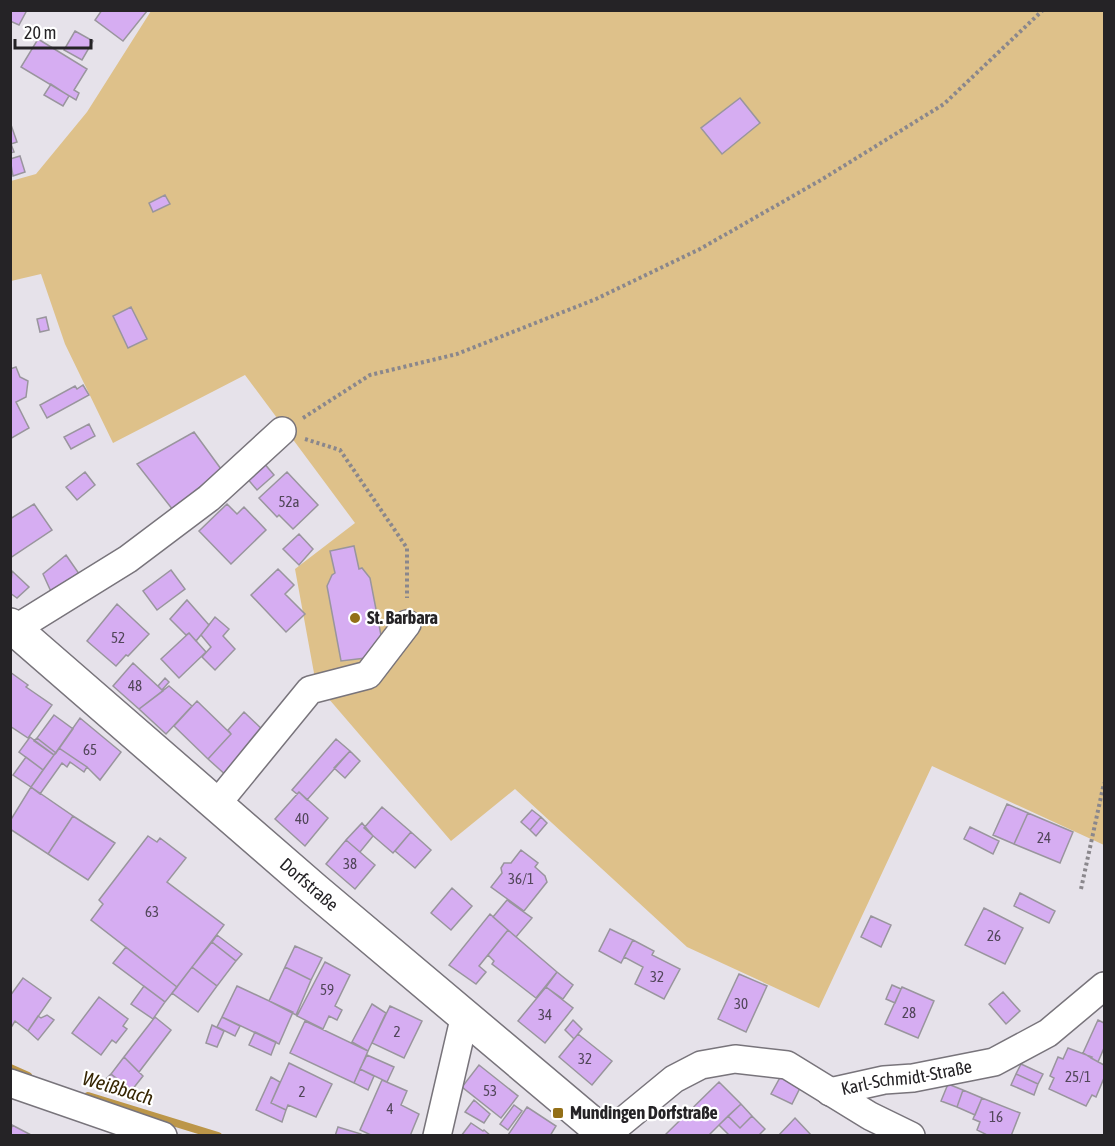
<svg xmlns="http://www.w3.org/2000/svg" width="1115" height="1146" font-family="'Asap Condensed',sans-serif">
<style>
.green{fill:#dec18a}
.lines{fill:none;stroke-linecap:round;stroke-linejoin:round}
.stream{stroke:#bc9649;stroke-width:8}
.building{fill:#d6adf2;stroke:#99959d;stroke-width:1.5}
.street-casing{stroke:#78747b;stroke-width:30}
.secondary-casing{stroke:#78747b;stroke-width:36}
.path{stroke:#8a878c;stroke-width:4;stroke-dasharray:3 3;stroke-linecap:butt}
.street{stroke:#fff;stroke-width:27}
.secondary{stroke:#fff;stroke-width:33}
.poi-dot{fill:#936f17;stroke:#fff;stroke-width:2}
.labels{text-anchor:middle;stroke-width:4.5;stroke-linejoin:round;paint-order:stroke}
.number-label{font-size:15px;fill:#514659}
.poi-label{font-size:18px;font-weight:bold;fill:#252326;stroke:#fff;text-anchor:start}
.street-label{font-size:18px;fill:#252326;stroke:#fff}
.water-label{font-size:20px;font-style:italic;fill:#362603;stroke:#fff}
</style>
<rect width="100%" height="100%" fill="#e6e2ea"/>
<path class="green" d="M151,11H1104V845L932,766L819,1008L687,947L515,789L451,841L316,684L295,569L355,523L245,375L113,443L65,344L41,274L11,281V181L36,174L87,112Z"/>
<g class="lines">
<path class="stream" d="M10,1068L28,1076
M88,1096L218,1136"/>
</g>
<path class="building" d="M10,10H27L19,25L10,21Z
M102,10H147V11L123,41L95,20Z
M75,31L93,41L82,60L64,50Z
M38,39L87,69L74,90L79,93L76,100L21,67Z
M51,84L69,96L63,106L44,95Z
M740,98L760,123L722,154L701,128Z
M10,122L17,142L11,144L14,152L10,153Z
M20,156L25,172L13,176L10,159Z
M165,195L170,204L153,212L149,203Z
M131,307L147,339L128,348L113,316Z
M46,317L49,330L40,332L37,319Z
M16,367L20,377L28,381L26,397L16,402L29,428L10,439V369Z
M83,385L89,395L47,418L40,405L75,386L77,389Z
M89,424L95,436L71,449L64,437Z
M194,432L221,469L173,510L137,464Z
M263,462L274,475L257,490L246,477Z
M85,472L95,485L77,500L66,487Z
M287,472L318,505L293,529L279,515L277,517L259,498Z
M34,504L52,530L10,558V519Z
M227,504L237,514L244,507L266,530L231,564L199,531Z
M299,534L313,549L299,565L283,549Z
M354,546L359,569L362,568L370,578L384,651L374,657L341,661L327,586L332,575L335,573L330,551Z
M66,555L82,578L53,596L43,574Z
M278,569L294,585L285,594L305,614L286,632L251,595Z
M171,570L185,589L157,610L143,591Z
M12,571L29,587L17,598L10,593Z
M187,600L209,625L196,641L189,633L186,635L170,619Z
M117,604L149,634L128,656L126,655L116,666L87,641Z
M215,617L229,629L223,636L235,649L215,670L202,657L211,647L201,635Z
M189,633L206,652L179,678L161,659Z
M133,663L163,691L139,709L113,686Z
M10,672L28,685L26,687L52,705L28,738L10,726Z
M165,678L169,682L162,690L158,686Z
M169,686L192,706L166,734L139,709Z
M197,701L231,734L208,759L174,726Z
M244,712L265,732L228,777L208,759L231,734L228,730Z
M54,715L73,729L56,753L37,738Z
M80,718L121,752L100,780L87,767L59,748Z
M30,737L54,755L43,770L19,752Z
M37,738L56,753L54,755L34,741Z
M336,739L350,751L307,800L299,792L297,794L292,790Z
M59,748L87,767L84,772L70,762L67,767L62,763L40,794L31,787Z
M350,751L360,761L345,778L334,768Z
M26,757L43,770L31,787L13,775Z
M31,787L73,816L48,854L10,829V821Z
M299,792L328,818L305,846L275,819Z
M1007,804L1028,813L1014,844L993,835Z
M382,807L411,832L393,853L364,828Z
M532,810L541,817L530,830L521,822Z
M1028,813L1073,832L1060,863L1014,844Z
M73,816L115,843L88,880L48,854Z
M541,817L547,823L536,836L530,830Z
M362,823L373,836L360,852L346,840Z
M970,827L999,841L993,854L964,839Z
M411,832L431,850L415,868L395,851Z
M148,836L157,842L160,838L186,858L167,882L224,925L177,987L91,920L103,904L99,900Z
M346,840L375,865L355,889L326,864Z
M521,850L538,863L535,867L545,876L547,882L524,911L491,887L502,873L501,868L504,863H511Z
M452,888L472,906L451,930L431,913Z
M1020,893L1055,911L1049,923L1014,906Z
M507,900L532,918L516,937L493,917Z
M984,908L1023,928L1005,964L965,945Z
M490,914L508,930L479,966L486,972L476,984L449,965Z
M871,916L891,925L881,947L861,937Z
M610,929L633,940L621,963L599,951Z
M508,930L557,972L536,998L492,964L494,961L488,955Z
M217,935L242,954L236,961L212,942Z
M633,940L654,951L652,955L680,969L664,999L635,984L643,967L624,957Z
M212,942L236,961L217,986L192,967Z
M295,946L322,958L311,980L285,967Z
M126,947L177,987L165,1002L113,963Z
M325,962L350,975L335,1006L342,1010L337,1020L329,1016L323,1029L297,1016Z
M192,967L217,986L198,1012L172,993Z
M285,967L311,980L296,1015L269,1001Z
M557,972L573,985L563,999L546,987Z
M739,974L767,986L746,1032L718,1019Z
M23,978L51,998L28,1031L15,1021L12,1026L10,1024V996Z
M892,985L901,989L895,1003L886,999Z
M144,986L165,1002L153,1019L131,1004Z
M237,986L293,1012L279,1044L222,1017Z
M546,987L573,1008L545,1043L518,1021Z
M902,987L934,1001L918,1038L885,1024Z
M1003,992L1020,1011L1006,1024L989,1004Z
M99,997L128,1019L123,1026L127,1029L116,1043L112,1040L101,1055L72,1033Z
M372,1004L386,1013L368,1051L352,1042Z
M390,1006L422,1021L404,1058L372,1043Z
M47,1015L54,1020L38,1040L28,1031L38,1016L41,1018Z
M155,1017L171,1030L139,1072L124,1057Z
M222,1017L240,1026L235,1036L217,1027Z
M573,1020L582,1029L574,1039L565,1030Z
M1098,1020L1104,1023V1048L1098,1062L1083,1053Z
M305,1021L368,1051L354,1083L290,1053Z
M212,1025L224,1031L217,1047L206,1043Z
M255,1032L276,1042L271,1055L249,1045Z
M578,1034L612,1061L592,1085L559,1057Z
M1068,1048L1092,1057L1091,1058L1104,1065V1078L1096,1097L1092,1095L1086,1106L1049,1089L1054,1078L1050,1076L1058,1057L1063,1059Z
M367,1055L394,1067L387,1082L360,1069Z
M124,1057L143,1076L132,1090L111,1074Z
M289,1063L332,1084L316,1117L288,1105L286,1110L271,1103Z
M1021,1064L1043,1074L1038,1084L1016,1074Z
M479,1065L518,1096L501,1118L462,1087Z
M360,1069L374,1076L368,1090L354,1083Z
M111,1074L128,1087L122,1094L99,1086Z
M782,1074L802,1084L792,1104L771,1094Z
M1016,1074L1038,1084L1034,1095L1011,1085Z
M271,1077L280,1082L271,1103L286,1110L282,1122L256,1110Z
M382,1080L407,1091L401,1105L419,1114L410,1136H373L360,1130Z
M719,1082L741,1104L719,1125L708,1136H664Z
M948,1084L963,1090L957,1107L941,1101Z
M963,1090L982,1098L975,1115L957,1107Z
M982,1098L1020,1113L1011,1136H989L977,1130L980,1122L973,1119Z
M474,1100L490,1114L484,1123L465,1112Z
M741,1104L752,1116L740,1128L728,1116Z
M514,1105L522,1111L508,1130L500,1124Z
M527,1107L556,1126L550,1136L508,1135Z
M728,1116L740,1128L752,1116L765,1129L758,1136H730L719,1125Z
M795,1118L812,1136H778Z
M471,1123L483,1131L484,1130L491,1136H461Z
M12,1125L33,1136H10Z
M338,1127L361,1134V1136H335Z"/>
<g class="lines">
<g class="street-casing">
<g id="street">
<path d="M15,629L128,559L209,498L282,431"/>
<path d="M216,805L310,690L368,675L407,624"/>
<path d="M10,1083L163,1136"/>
<path id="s1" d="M830,1092L884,1080L913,1078L994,1062L1048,1033L1104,986"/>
<path d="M606,1135L674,1079L701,1065L735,1059L787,1065L870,1116L911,1136"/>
<path d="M437,1136L465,1015"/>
</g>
</g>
<g class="secondary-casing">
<g id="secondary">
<path id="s2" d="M10,625L315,890L607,1136"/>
</g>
</g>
<path class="path" d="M303,418L370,375L457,354L596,299L700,249L821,180L944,104L1043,10
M305,439L340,450L407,548V598
M1081,889L1104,783"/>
<use href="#street" class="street"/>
<use href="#secondary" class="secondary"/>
</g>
<g class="poi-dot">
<circle cx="355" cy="618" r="6"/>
<rect x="552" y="1107" width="12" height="12" rx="3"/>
</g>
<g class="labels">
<g class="number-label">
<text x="289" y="507">52a</text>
<text x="118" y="643">52</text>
<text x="135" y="691">48</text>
<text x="90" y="755">65</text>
<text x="302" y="824">40</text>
<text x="1044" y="843">24</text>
<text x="350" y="869">38</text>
<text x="521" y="884">36/1</text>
<text x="152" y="917">63</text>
<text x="994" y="941">26</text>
<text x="657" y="982">32</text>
<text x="327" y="995">59</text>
<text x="741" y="1009">30</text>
<text x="909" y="1018">28</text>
<text x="545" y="1020">34</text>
<text x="397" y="1037">2</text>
<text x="585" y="1064">32</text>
<text x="1078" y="1082">25/1</text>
<text x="490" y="1096">53</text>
<text x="302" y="1097">2</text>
<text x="390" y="1114">4</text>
<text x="996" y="1122">16</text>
</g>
<g class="poi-label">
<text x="367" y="624">St. Barbara</text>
<text x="570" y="1119">Mundingen Dorfstraße</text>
</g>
<g class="street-label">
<text dy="6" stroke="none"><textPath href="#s2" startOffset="396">Dorfstraße</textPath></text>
<text dy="6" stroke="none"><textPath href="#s1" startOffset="78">Karl-Schmidt-Straße</textPath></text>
</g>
<g class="water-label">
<text transform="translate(118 1088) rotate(17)" y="7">Weißbach</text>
</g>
</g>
<rect width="1115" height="1146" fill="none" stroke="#252326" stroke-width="24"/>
<path d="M15 39v9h76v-9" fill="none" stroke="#252326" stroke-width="3"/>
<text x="24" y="39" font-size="18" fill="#252326" stroke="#ffffff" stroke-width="4.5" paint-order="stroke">20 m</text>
</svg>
